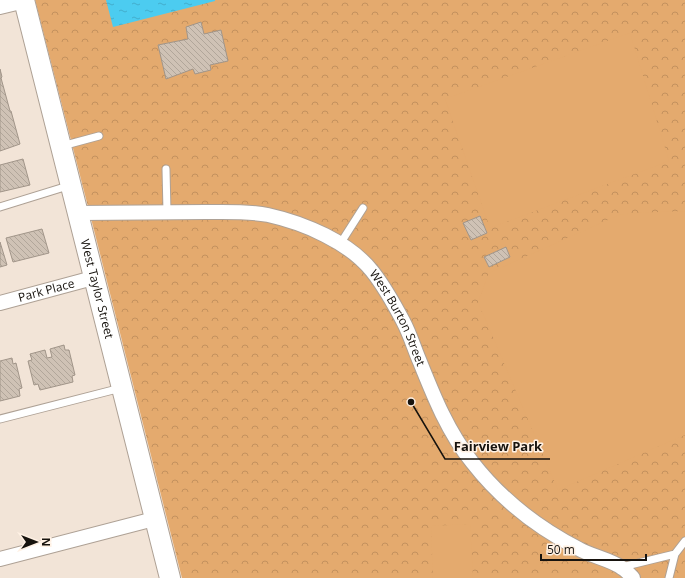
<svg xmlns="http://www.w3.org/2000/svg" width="685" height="578" font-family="'Open Sans',sans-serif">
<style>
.park{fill:url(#park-crowns)}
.pitch{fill:#e4aa6e}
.water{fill:url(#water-ripples)}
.building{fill:url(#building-back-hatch);stroke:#a19589}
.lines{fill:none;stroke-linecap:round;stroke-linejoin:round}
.service-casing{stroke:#aea195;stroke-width:9}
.minor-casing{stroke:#aea195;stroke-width:16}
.secondary-casing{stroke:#aea195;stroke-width:22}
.service{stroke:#fff;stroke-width:7}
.minor{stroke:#fff;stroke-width:14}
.secondary{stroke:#fff;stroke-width:20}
.labels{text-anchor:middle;stroke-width:3;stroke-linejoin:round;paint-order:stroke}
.street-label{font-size:12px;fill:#17130e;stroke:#fff1e4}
.leader{fill:none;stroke:#17130e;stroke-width:1.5}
.callout-dot{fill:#17130e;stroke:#fff1e4;stroke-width:1.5}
.callout-label{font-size:13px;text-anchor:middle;font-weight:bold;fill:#17130e;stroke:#fff1e4;stroke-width:3;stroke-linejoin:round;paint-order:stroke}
</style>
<defs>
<pattern id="park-crowns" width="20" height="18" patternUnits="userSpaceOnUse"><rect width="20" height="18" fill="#e4aa6e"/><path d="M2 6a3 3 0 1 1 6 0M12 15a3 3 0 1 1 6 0" fill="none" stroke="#c3915e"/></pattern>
<pattern id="water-ripples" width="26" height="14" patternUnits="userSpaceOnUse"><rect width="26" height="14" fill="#4cccf0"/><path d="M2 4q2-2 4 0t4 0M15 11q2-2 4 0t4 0" fill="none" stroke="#42aecd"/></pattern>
<pattern id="building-back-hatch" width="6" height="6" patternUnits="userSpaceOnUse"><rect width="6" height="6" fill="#cfc2b5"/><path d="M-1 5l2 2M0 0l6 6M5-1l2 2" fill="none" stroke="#b1a69a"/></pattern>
</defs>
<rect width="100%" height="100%" fill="#f2e4d7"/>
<path class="park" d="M35,0H685V578H182L93,226Z"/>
<path class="pitch" d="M630,33L669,161L490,228L445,99Z
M685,211V435L558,490L478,302L489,273L619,215L636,213Z
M470,524L473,578H433L431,526Z"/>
<path class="water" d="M106,0H215V1L113,27Z"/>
<path class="building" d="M201,22L204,34L221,30L228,61L210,65L211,70L195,74L193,69L166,79L158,45L188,39L186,27Z
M0,69L2,77L1,78L10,111H11L20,144L0,151Z
M23,159L30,185L0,192V165Z
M480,216L487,233L471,240L463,223Z
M42,229L49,253L13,262L6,238Z
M0,242L7,265L0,267Z
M506,247L510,257L489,267L484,257Z
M64,345L65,350H69L75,375L72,376L73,382L40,390L38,384L34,385L28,361L32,360L30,354L45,350L47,358L52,357L50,349Z
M12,358L13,364L16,363L22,388L19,389L20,396L0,401V361Z"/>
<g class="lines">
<g class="service-casing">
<path id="service" d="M62,146L99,136
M166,169L167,212
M0,207L71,185
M340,244L363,208
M0,419L121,388
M622,567L675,554
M669,578L675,554L685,541"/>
</g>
<g class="minor-casing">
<g id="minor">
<path d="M0,7L25,1"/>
<path id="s1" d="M78,213C120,213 163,212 206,212C226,212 248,211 268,215C304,223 349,242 372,271C384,286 394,304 403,321C410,334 414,348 420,362C434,397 448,432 472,462C500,498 538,528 579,549C591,556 612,560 622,568C626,570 630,575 633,578"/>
<path id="s2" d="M0,303L93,278"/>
<path d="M0,559L154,519"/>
</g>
</g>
<g class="secondary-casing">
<g id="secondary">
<path id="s3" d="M24,0L170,578"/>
</g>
</g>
<use href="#service" class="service"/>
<use href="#minor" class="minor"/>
<use href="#secondary" class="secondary"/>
</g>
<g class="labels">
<g class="street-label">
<text dy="4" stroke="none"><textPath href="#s3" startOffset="298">West Taylor Street</textPath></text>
<text dy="4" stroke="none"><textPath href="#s2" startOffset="48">Park Place</textPath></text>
<text dy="4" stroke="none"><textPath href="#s1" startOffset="364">West Burton Street</textPath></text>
</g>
</g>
<path class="leader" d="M411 402L445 459H550"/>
<circle class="callout-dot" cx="411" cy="402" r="4"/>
<g class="callout-label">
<text x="498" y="451">Fairview Park</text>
</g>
<g transform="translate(36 542) rotate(90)" stroke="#fff1e4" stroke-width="3" paint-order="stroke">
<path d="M0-3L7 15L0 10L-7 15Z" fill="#17130e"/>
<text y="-6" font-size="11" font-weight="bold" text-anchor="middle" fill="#17130e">N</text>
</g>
<path d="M541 554v6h105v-6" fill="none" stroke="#17130e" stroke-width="2"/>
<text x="547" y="554" font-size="12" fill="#17130e" stroke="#fff1e4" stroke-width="3" paint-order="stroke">50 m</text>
</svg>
